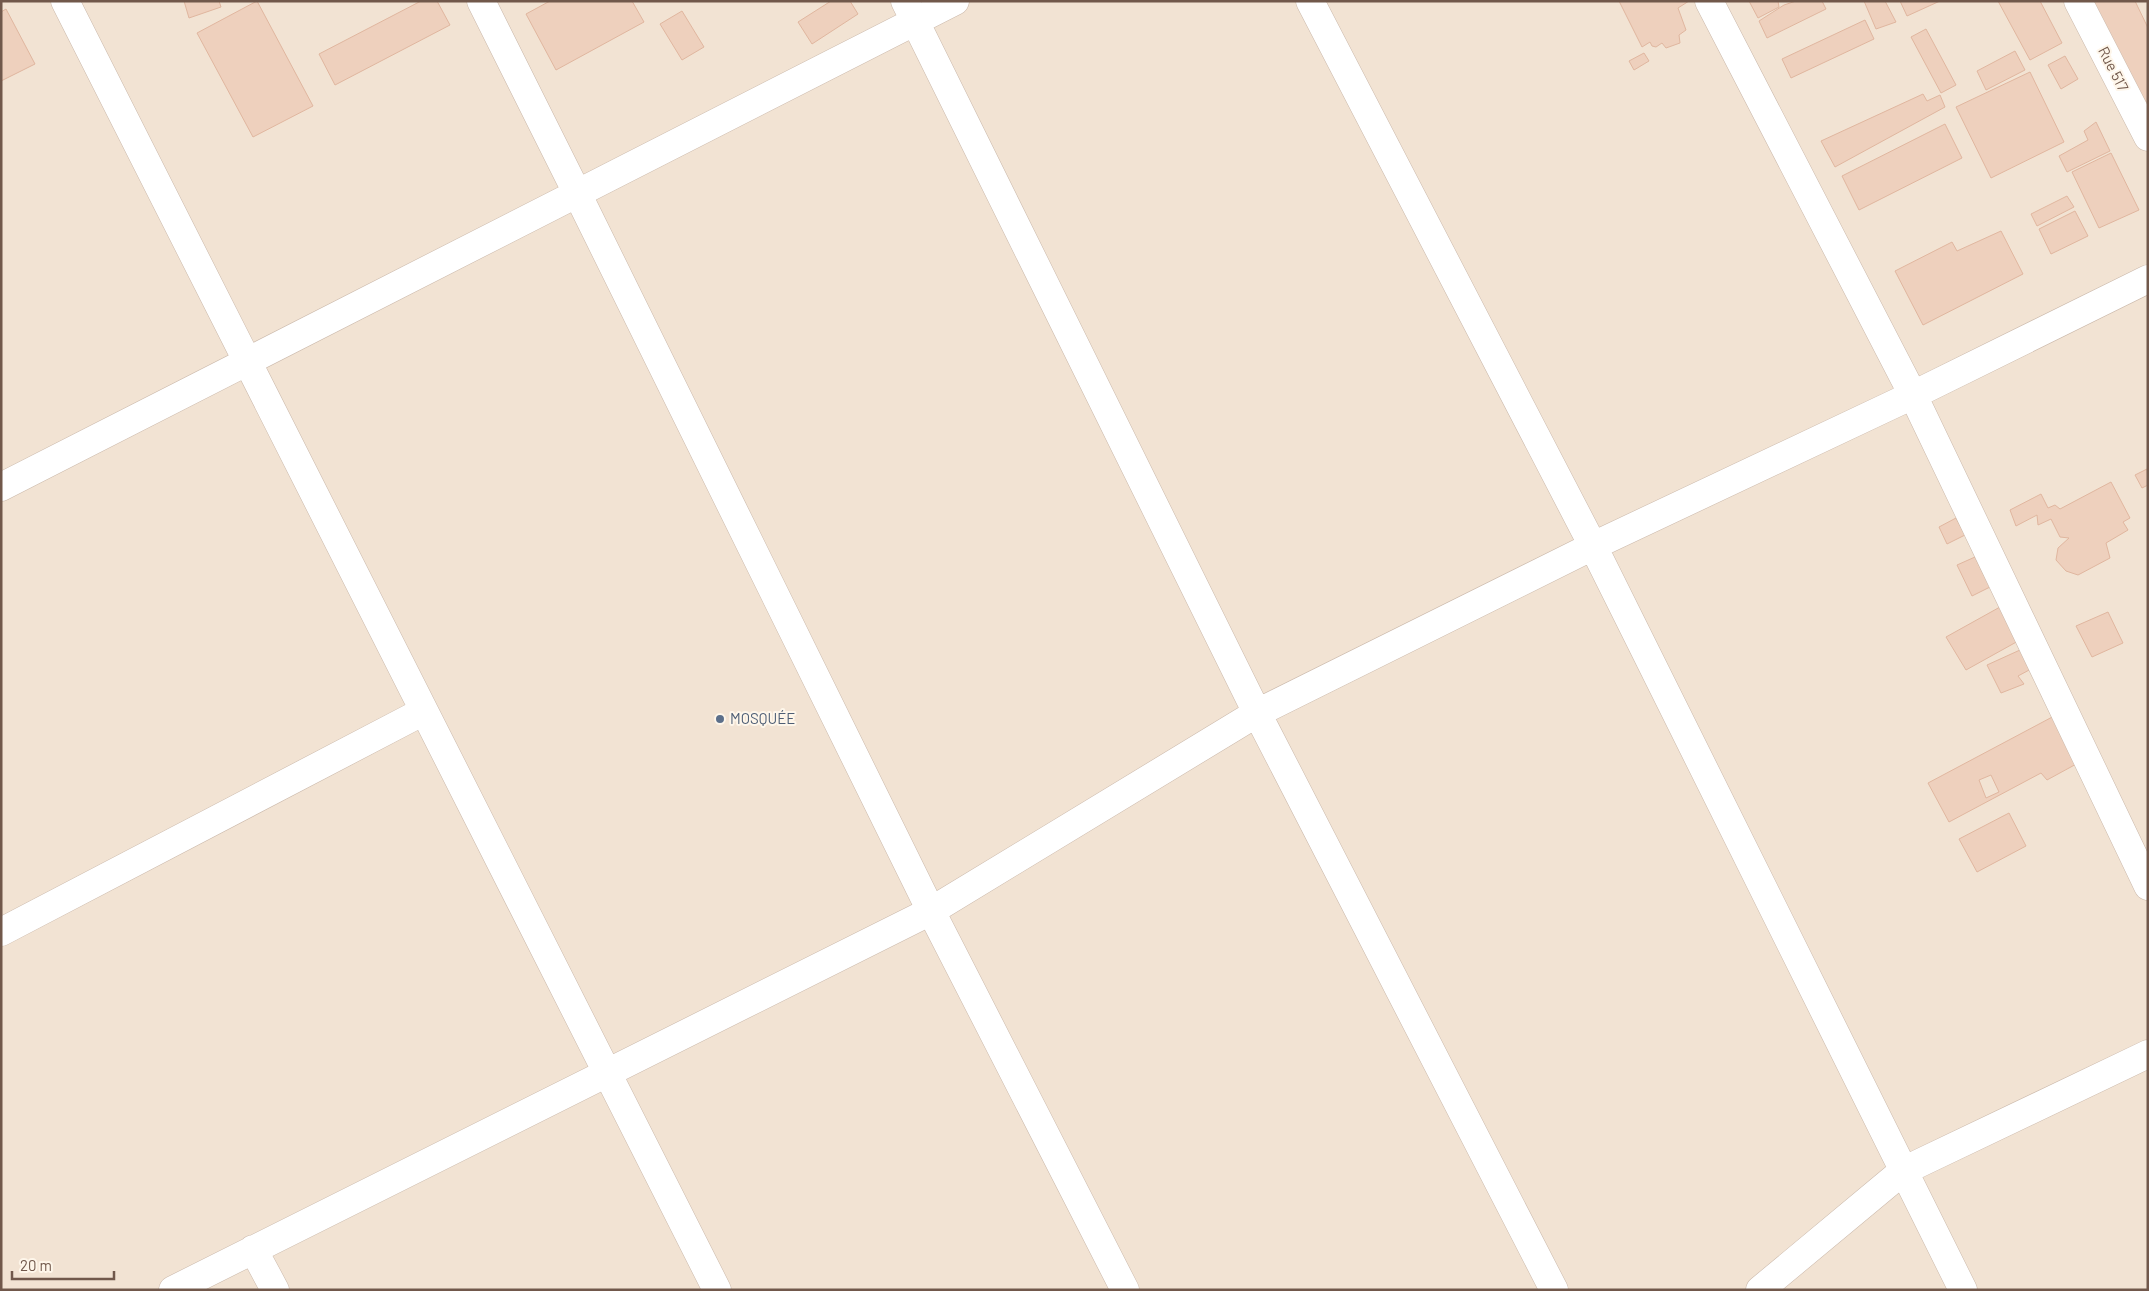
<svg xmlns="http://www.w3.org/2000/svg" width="2149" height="1291" font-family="Barlow,sans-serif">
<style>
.residential{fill:#f2e3d3}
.building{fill:#eed0bd;stroke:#e0b69f;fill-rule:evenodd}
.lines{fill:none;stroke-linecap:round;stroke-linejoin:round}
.minor-casing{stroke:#cbb9ab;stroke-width:29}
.minor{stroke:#fff;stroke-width:28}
.service-dot{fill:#5c6f8a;stroke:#fef6ea;stroke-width:2}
.labels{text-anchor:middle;stroke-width:4;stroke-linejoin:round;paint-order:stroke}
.street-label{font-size:15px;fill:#71584b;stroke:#fef6ea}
.service-label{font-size:15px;fill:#4e5e75;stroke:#fef6ea;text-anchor:start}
</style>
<rect width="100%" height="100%" fill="#fbf1e4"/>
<path class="residential" d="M1,1H2148V1290H1Z"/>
<path class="building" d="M184,1H219L221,7L189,18Z
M257,1L313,106L253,137L197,33Z
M421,1H437L450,25L335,85L319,54Z
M550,1H632L644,22L556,70L526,14Z
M831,1H850L858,14L812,44L798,22Z
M1619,1H1689L1678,8L1686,30L1679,35L1680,43L1666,48L1662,43L1656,47L1652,46L1650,42L1642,47Z
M1749,1H1778L1779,7L1758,18Z
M1796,1H1822L1826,9L1767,38L1759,21L1784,5Z
M1864,1H1885L1896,22L1876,29Z
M1900,1H1940L1907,16Z
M1998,1H2040L2062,43L2030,60Z
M2092,1H2135L2148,28V101L2143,104Z
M6,9L35,64L1,81V12Z
M682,11L704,47L682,60L660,24Z
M1865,20L1874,39L1791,78L1782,59Z
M1926,29L1956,85L1941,93L1911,37Z
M2015,51L2025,70L1986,90L1977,71Z
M1644,53L1649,61L1634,70L1629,61Z
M2065,56L2078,79L2061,89L2048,65Z
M2030,72L2064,142L1991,178L1956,107Z
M1923,94L1927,101L1940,95L1945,107L1835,167L1821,141Z
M2096,122L2110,151L2067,172L2059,156L2088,140L2084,131Z
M1945,124L1962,158L1859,210L1842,176Z
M2111,153L2139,210L2099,228L2072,172Z
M2067,196L2074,207L2037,226L2031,214Z
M2075,211L2088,236L2051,254L2039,229Z
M2001,231L2023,274L1923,325L1895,271L1952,242L1957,251Z
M2147,469L2148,485L2142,488L2135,475Z
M2111,482L2130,518L2123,522L2128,530L2106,543L2110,558L2078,575L2066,571L2056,560L2058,548L2069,538L2060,537L2051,519L2038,525L2037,515L2016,526L2010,510L2041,494L2048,508L2055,505L2060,509Z
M1956,518L1965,535L1947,544L1939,527Z
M1975,557L1990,587L1972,596L1957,565Z
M2000,607L2020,640L1966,670L1946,637Z
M2108,612L2123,643L2092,657L2076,626Z
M2020,650L2031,669L2018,676L2024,684L2001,693L1987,665Z
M2056,715L2080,762L2047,780L2041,773L1949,822L1928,783ZM1991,775L1999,792L1986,798L1979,780Z
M2009,813L2026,846L1977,872L1959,839Z"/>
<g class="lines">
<g class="minor-casing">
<path id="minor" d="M65,1L717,1290
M481,1L577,193L931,911L1125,1290
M905,1L1257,713L1554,1290
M1310,1L1593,546L1963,1290
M1709,1L1913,395L2148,886
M2078,1L2148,137
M1,487L955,1
M1,932L424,711
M253,1249L275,1290
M173,1290L931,911L1257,713L1593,546L1913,395L2148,279
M1760,1290L1903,1171L2148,1054"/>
</g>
<use href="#minor" class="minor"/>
</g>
<circle class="service-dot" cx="720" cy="719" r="5"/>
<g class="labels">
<g class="street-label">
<text transform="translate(2113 69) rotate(63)" y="5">Rue 517</text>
</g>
<g class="service-label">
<text x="730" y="724">MOSQUÉE</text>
</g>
</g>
<rect width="2149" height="1291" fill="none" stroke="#71584b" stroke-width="5"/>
<path d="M12 1271v8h102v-8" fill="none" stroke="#71584b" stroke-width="2.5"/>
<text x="20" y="1271" font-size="15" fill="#71584b" stroke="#fef6ea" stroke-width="4" paint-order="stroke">20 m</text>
</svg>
